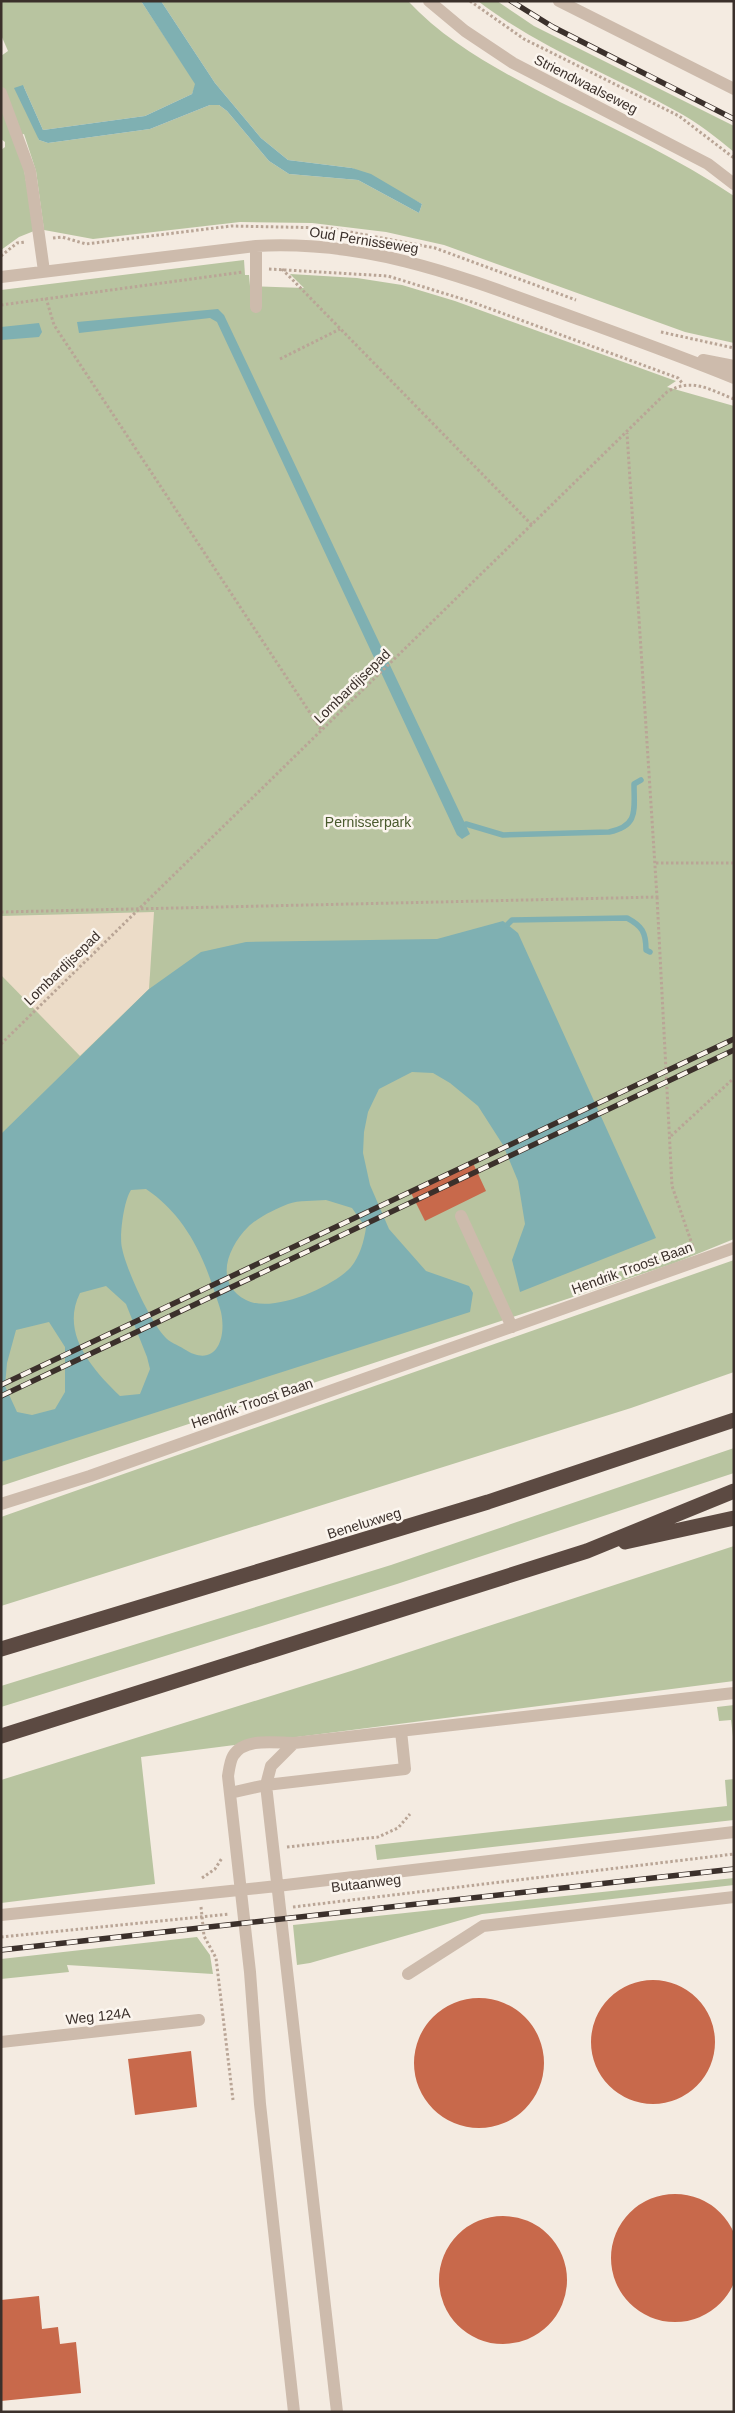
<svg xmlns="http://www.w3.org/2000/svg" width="735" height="2413" font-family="Helvetica,sans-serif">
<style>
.green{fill:#b8c4a0}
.plaza{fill:#ecdcc8}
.water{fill:#7fb0b2;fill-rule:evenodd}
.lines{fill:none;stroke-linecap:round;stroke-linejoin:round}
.stream{stroke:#7fb0b2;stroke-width:5.5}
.building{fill:#c8694b}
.path{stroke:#b9a596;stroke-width:3;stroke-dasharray:2.5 2.5;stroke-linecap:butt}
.minor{stroke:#cdbbac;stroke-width:12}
.highway{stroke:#5c4a42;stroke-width:15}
.rail-casing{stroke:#3b302b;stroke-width:5.5}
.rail{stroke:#fbf5ee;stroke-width:4;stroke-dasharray:11;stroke-linecap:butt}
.labels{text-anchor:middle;stroke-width:5;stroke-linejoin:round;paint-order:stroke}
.street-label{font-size:14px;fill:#3b302b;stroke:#fbf5ee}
.park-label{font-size:14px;fill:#4a5a2e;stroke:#fbf5ee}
</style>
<rect width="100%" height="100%" fill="#f4ebe1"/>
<path class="green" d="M1,1H141L196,84L192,94L145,116L43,130L23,85L39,140L48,143L150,129L210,105H219L227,111L269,161L289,174L358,180L419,213L422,204L352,168L288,160L261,138L215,83L161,1H408C450,46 506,74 560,102C619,131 679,159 734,196V343L685,332L444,245L386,232L312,223L240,222L93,239L44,230L36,171L24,134L14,137L24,169L34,231L19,237L1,250V150L5,147V142L1,139V56L8,51L1,35Z
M478,1H497L534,26L734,126V152C716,137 698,123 678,112C611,75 539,48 478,1Z
M244,260L245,275H249L250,286L304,288L290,274L357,278L402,285L455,301L676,381L667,387L734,406V1239L675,1263L522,1314L1,1486V290Z
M734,1260V1372L631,1408L1,1606V1517Z
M734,1448V1473L397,1584L1,1707V1686L391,1565Z
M734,1546V1681L141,1757L155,1884L1,1903V1780L351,1671Z
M734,1705V1745L731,1720L719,1721L717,1707Z
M734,1779V1820L377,1860L375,1845L727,1806L725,1780Z
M734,1878V1885L482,1914L310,1963L297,1965L293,1925Z
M197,1937L210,1955L213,1974L67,1965L69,1972L1,1979V1959Z"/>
<path class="plaza" d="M154,912L149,989L80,1056L1,975V916Z"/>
<path class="water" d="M141,1H161L215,83L261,138L288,160L352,168L371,174L422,204L419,213L358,180L289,174L269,161L227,111L219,105H210L150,129L48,143L39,140L14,88L23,85L43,130L145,116L192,94L195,84Z
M218,309L224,315L470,834L462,839L457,835L217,322L210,318L79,333L77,322Z
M39,323L42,332L39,337L1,340V327Z
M503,921L518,933L656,1238L520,1292L512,1260L525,1224L518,1181L503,1145L478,1106L450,1083L433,1073L412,1072L379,1089L368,1112L364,1132L363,1153L370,1185L389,1229L426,1271L469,1286L473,1293L470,1312L1,1462V1134L149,989L201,952L246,942L437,939ZM146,1189C182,1213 201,1250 214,1290C216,1297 219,1304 221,1312C227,1340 215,1369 184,1349C178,1345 169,1342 165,1337C150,1321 126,1269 122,1248C119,1236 124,1200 131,1190ZM326,1200L352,1208L366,1228C364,1241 360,1256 351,1267C333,1287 272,1314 246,1300C213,1283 228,1247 248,1227C257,1218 277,1208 288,1204C299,1200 314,1201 326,1200ZM106,1286L126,1304L147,1357L150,1369L140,1394L120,1396C92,1369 60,1333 80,1293ZM49,1322L65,1347V1392L55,1409L32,1415L17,1412L5,1386L7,1363L16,1330Z"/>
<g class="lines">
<path class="stream" d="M466,824L503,835L609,832C639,826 634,810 634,784L641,780
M507,925L512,920L627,918C642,926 646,932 646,950L650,952"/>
</g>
<path class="building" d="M473,1163L486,1191L425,1221L411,1193Z
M591 2042a62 62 0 1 1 124 0a62 62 0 1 1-124 0Z
M414 2063a65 65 0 1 1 130 0a65 65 0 1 1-130 0Z
M191,2051L197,2107L135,2115L128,2059Z
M611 2258a64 64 0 1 1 128 0a64 64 0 1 1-128 0Z
M439 2280a64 64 0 1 1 128 0a64 64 0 1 1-128 0Z
M39,2296L42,2329L58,2327L60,2344L76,2342L81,2393L1,2401V2300Z"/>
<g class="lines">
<path class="path" d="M470,1L524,39L679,116L734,158
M53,238L62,237L86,244L231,226L329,228L435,248L576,300
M1,256L17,243L25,242
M269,269L388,276L469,301L678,378L683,384
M282,269L532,525
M46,298L54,325L322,731
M1,305L243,272
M661,332L734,348
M280,359L340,329
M656,863H734
M657,897L672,1186L693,1247
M1,912L657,897L627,433
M1,1044L667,392C692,377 710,390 734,399
M671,1136L734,1078
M287,1847L378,1837L398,1828L410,1814
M202,1878L215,1869L222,1858
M201,1907L204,1936L216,1958L233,2100
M293,1907L734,1854
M1,1937L229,1914"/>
<path class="minor" d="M429,1L465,31L513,63L708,164L734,184
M559,1L734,89
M1,93L30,171L44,271
M256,246V307
M1,277L256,246C366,240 455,274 556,311C616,333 675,354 734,378
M703,360L734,366
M461,1216L512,1327
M1,1504L90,1476L734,1248
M294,1743L271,1766L266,1785L337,2412
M230,1793L266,1785L405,1769L401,1731
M1,1915L277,1886L734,1832
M408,1974L483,1926L734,1897
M1,2042L199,2020
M294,2412L260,2104L250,1972L228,1776C229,1770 230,1761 233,1756C244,1737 276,1743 294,1743L734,1693"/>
<path class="highway" d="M625,1542L734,1518
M1,1649L488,1502L734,1420
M1,1736L587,1551L734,1491"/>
<g class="rail-casing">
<path id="rail" d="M511,1L553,27L734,119
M1,1385L734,1039
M1,1396L734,1050
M1,1950L734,1869"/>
</g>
<use href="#rail" class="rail"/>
</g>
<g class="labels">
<g class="street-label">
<text transform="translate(586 84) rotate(27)" y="5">Striendwaalseweg</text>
<text transform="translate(364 240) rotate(9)" y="5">Oud Pernisseweg</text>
<text transform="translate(352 686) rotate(-44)" y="5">Lombardijsepad</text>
<text transform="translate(62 968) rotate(-44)" y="5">Lombardijsepad</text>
<text transform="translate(632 1268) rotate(-20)" y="5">Hendrik Troost Baan</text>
<text transform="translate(252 1403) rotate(-19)" y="5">Hendrik Troost Baan</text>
<text transform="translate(364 1523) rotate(-17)" y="5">Beneluxweg</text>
<text transform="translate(366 1883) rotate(-7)" y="5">Butaanweg</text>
<text transform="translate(98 2016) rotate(-6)" y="5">Weg 124A</text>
</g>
<g class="park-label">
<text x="368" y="827">Pernisserpark</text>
</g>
</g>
<rect width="735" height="2413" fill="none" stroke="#3b302b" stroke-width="5"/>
</svg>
